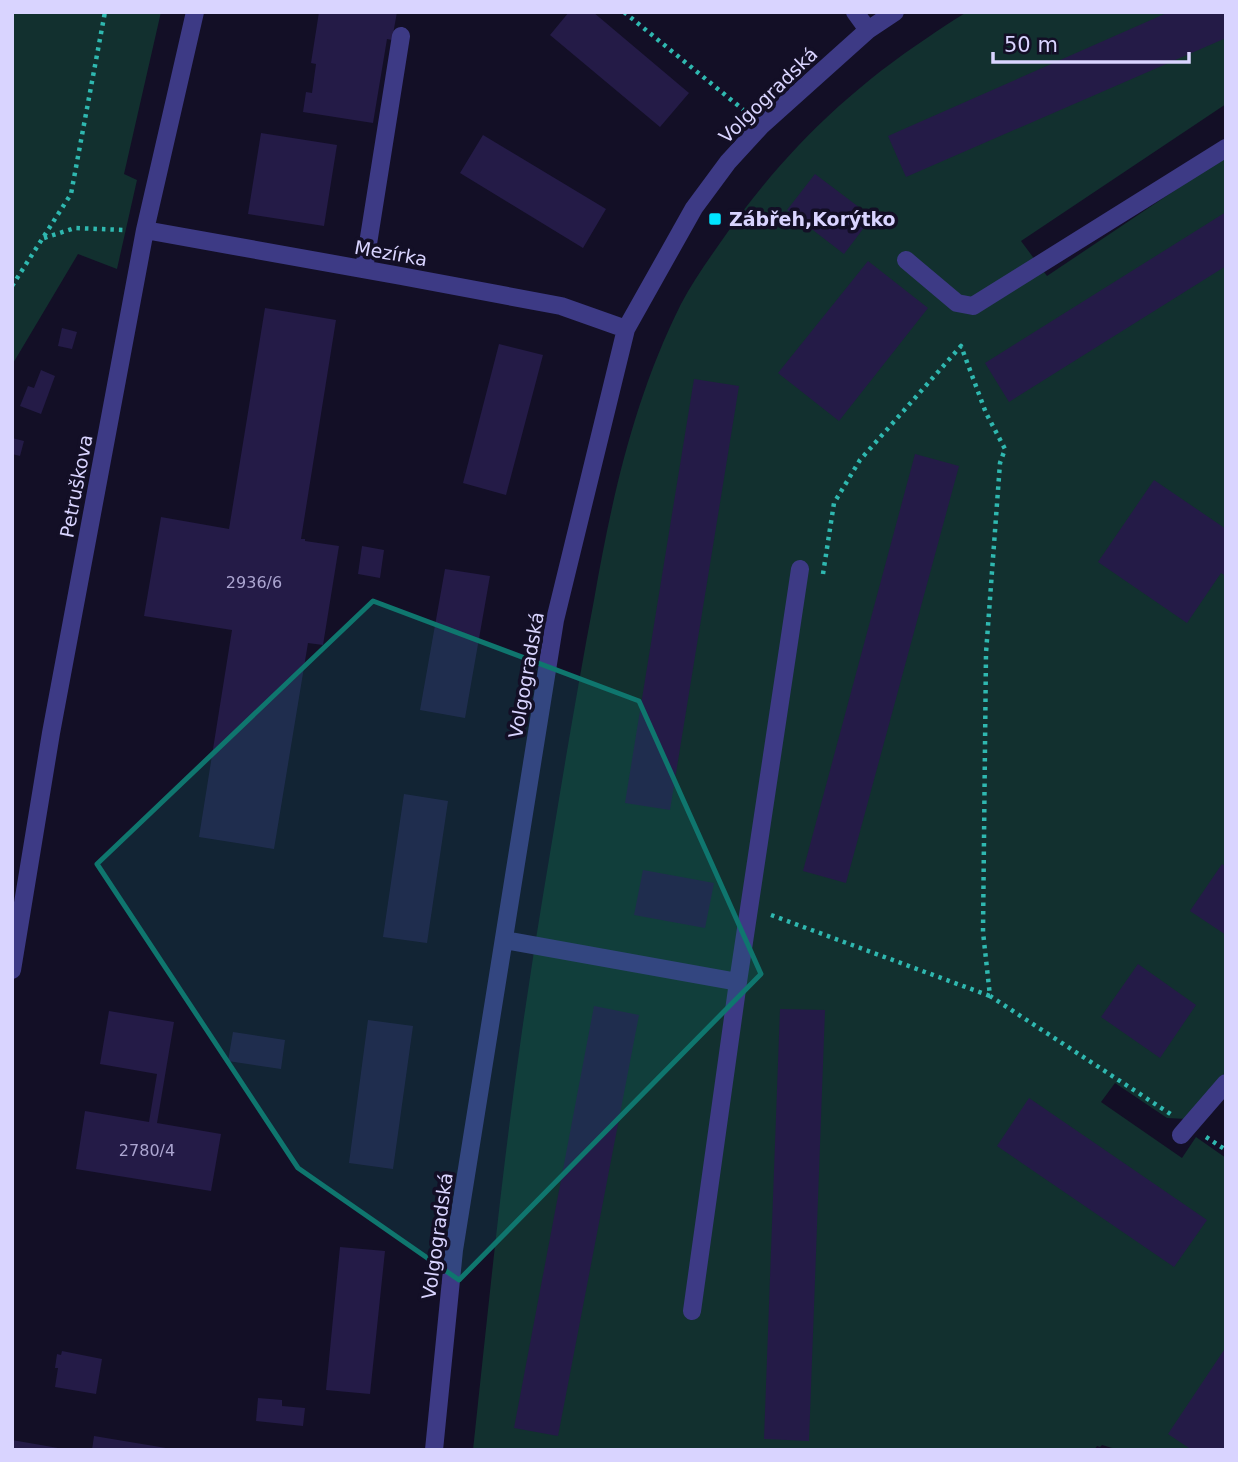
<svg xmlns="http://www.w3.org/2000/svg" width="1238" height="1462" font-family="'DejaVu Sans',sans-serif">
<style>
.green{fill:#12302f}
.building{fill:#241b47}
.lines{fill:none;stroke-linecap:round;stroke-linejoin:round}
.path{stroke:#2fb8b0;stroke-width:4.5;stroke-dasharray:3.5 5;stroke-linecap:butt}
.minor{stroke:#3d3a85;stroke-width:18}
.marked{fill:#0f766e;fill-opacity:0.2;stroke:#0f766e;stroke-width:5;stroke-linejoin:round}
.poi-dot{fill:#00e5ff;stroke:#130f26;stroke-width:2.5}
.labels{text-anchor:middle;stroke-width:7;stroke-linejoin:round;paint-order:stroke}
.number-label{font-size:16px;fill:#aca6d1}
.street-label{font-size:19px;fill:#d9d4ff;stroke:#130f26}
.poi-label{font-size:19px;font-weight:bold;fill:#d9d4ff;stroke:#130f26;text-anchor:start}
</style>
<rect width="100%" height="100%" fill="#130f26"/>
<path class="green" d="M12,12H161L124,174L137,180L117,269L78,254L12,365Z
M967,12H1226V104L1021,241L1047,276L1226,156V1071L1198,1109L1187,1119L1167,1118L1115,1083L1101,1102L1182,1158L1196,1137L1226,1158V1450H1119L1102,1445L1100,1447L1097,1446L1094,1450H473C488,1310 502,1170 522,1031C535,940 551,848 566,757C575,704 584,652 594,600C612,497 634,398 681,304C692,283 706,263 720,243C776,161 844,93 927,38C940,29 953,20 967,12Z"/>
<path class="building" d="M319,12H397L392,40L387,39L373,123L303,112L306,92L312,93L316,64L311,63Z
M569,12H593L689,93L660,127L550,35Z
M1169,12H1226V38L906,177L888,136Z
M261,133L337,145L324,226L248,214Z
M483,135L606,209L583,248L460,173Z
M815,174L872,217L844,254L787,210Z
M1226,212V266L1009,402L985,363Z
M868,261L928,308L839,421L778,373Z
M265,308L336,320L301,539H305V541L339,546L323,645L308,643L274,849L199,837L232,630L144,616L161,517L229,529Z
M62,328L77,332L72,349L58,346Z
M499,344L543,355L506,495L463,483Z
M41,370L55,376L41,414L20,406L28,386L34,388Z
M694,379L739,386L670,810L625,803Z
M12,438L24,441L20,456L12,454Z
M915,454L959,466L846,883L803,871Z
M1154,480L1226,529V576L1221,573L1187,623L1098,562Z
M362,546L384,550L380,578L358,574Z
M445,569L490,576L465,718L420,710Z
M404,794L448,801L427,943L383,937Z
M1222,864L1226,867V935L1190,911Z
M643,870L714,883L705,928L634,915Z
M1138,964L1196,1005L1160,1058L1101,1017Z
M594,1006L639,1015L558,1436L514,1428Z
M780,1009L825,1010L809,1441L764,1439Z
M109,1011L174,1022L157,1123L221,1134L211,1191L76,1169L85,1111L149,1122L157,1074L100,1064Z
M368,1020L413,1026L393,1169L349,1163Z
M233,1032L285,1040L281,1069L228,1061Z
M1029,1098L1207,1220L1174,1267L997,1146Z
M340,1247L385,1251L370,1394L326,1390Z
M1226,1347V1450H1192L1168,1434Z
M62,1351L102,1359L96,1394L55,1387L58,1368H55L57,1354L61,1355Z
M258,1398L282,1400V1406L305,1408L303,1426L256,1421Z
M94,1436L166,1448V1450H92Z
M12,1440L58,1448V1450H12Z"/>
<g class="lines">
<path class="path" d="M624,12L746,112
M44,238L75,228L124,230
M12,286L71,194L105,12
M823,574L834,503L860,460L961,346L986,413L1005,449L1000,463L986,653L983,932L990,996L1172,1115
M771,915L990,996
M1206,1137L1226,1150"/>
<path class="minor" d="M855,12L868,30
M145,230L401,276L561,306L626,329
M906,260L957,303L973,306L1226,148
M364,269L401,36
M504,940L738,982
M12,970L51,733L145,230L195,12
M1181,1135L1226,1083
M692,1311L738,982L800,569
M434,1450L454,1250L555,620L626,329L694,208L728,162L762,125L868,30L895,12"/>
</g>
<path class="marked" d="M373,601L639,701L761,974L459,1280L298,1168L97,864Z"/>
<rect class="poi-dot" x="708" y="212" width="14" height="14" rx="3.5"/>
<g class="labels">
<g class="number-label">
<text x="254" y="588">2936/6</text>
<text x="147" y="1156">2780/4</text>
</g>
<g class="street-label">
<text transform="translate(768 95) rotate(-44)" y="7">Volgogradská</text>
<text transform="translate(391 253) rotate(10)" y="7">Mezírka</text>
<text transform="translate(76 486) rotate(-79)" y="7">Petruškova</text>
<text transform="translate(526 675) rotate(-80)" y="7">Volgogradská</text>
<text transform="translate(437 1236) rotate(-82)" y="7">Volgogradská</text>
</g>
<g class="poi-label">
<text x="729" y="226">Zábřeh,Korýtko</text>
</g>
</g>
<rect width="1238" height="1462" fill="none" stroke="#d9d4ff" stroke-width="28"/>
<path d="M993 52v10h196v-10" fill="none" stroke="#d9d4ff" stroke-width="3.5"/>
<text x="1004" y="52" font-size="21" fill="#d9d4ff" stroke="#130f26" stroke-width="5" paint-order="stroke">50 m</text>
</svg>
